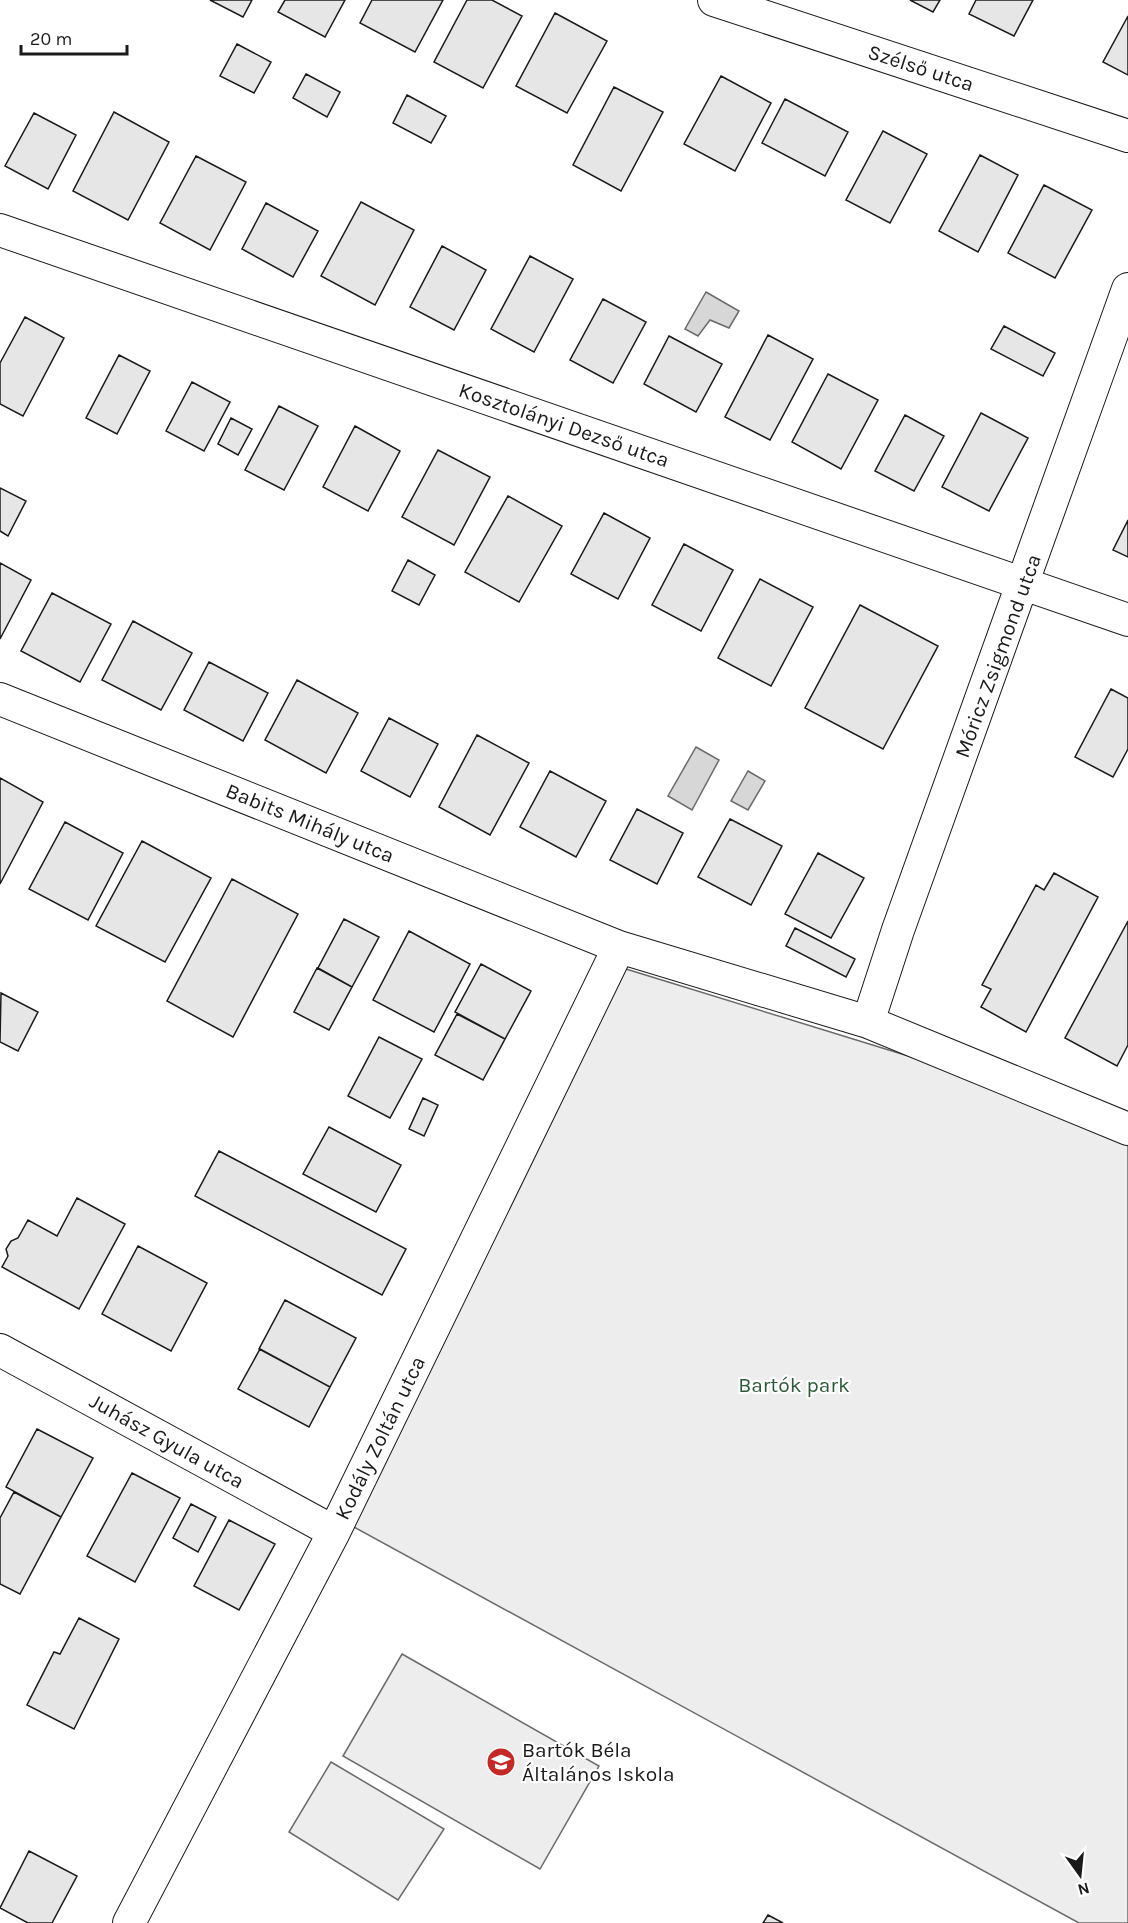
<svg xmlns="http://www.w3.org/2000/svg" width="1128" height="1923" font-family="Karla,sans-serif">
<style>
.built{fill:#ededed;stroke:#6a6a6a;stroke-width:1.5}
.water{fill:#d7d7d7;stroke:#6a6a6a;stroke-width:1.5}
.building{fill:#e6e6e6;stroke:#1a1a1a;stroke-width:1.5}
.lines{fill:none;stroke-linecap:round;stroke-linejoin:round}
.street-casing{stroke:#1a1a1a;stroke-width:34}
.street{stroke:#fff;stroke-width:32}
.labels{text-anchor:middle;stroke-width:4.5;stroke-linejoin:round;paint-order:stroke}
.street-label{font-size:21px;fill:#1a1a1a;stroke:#fff}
.park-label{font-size:21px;fill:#2b5a34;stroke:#fff}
.poi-label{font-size:21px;fill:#1a1a1a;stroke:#fff;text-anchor:start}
</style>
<rect width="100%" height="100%" fill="#fff"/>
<path class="built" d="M626,969L918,1059L1128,1145V1923H1079L352,1526Z
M402,1654L599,1766L540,1869L343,1756Z
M331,1762L444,1829L398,1900L289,1832Z"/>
<path class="water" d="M706,292L739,311L729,328L710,320L698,336L685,329Z
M696,747L719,760L692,810L668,796Z
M748,771L765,781L748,810L731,801Z"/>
<path class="building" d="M210,0H252L243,17Z
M285,0H345L325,37L278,12Z
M372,0H443L415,52L360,23Z
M467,0H492L522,16L483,88L434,62Z
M910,0H940L933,12Z
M976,0H1033L1014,36L969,14Z
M555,13L607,41L567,113L516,86Z
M1128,16V75L1103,62Z
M237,44L271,62L254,93L220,76Z
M306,74L340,92L327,117L293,98Z
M721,76L771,103L735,171L684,144Z
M614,87L663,112L621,191L573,165Z
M407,95L446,116L431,143L393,123Z
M785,99L848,132L825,176L762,143Z
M114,112L169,142L128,220L73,191Z
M34,113L76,135L48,189L5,166Z
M883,131L927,154L890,223L846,200Z
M980,155L1018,175L978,252L939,231Z
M196,156L246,182L210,250L160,223Z
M1044,185L1092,210L1055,278L1008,253Z
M361,202L414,230L375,305L321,276Z
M266,203L318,231L293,277L242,249Z
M442,246L486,270L454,330L410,307Z
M530,256L573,279L534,352L491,329Z
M603,299L646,322L613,383L570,360Z
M25,317L64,338L23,416L0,404V363Z
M1004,326L1055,353L1043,376L991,349Z
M768,335L813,359L770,440L725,417Z
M669,336L722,364L696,412L644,384Z
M119,355L150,371L117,434L86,418Z
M828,374L878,400L841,469L792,442Z
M192,382L230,402L204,451L166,431Z
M279,406L318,426L284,490L245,470Z
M981,413L1028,438L989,511L942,487Z
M905,415L944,436L914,491L875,471Z
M231,418L252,429L238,455L218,444Z
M355,426L400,451L368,511L323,487Z
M438,450L490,477L454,545L402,517Z
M0,488L26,501L8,536L0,531Z
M508,496L562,526L519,602L465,572Z
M604,513L650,538L618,599L571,574Z
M1128,520V557L1113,550Z
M684,544L733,570L701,631L652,605Z
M408,560L435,575L419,605L392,591Z
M0,563L31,580L0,639Z
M760,579L813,607L771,686L718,658Z
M52,593L111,624L80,682L21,651Z
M860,605L938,646L883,749L805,708Z
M133,621L192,653L161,710L102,680Z
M209,662L268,693L243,741L184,710Z
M297,680L358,713L326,773L265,740Z
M1111,689L1128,698V749L1113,777L1075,757Z
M389,718L438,744L410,797L361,771Z
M477,735L529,763L490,835L439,807Z
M550,771L606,801L576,857L520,827Z
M0,778L43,802L0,884Z
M637,809L683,833L657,884L610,860Z
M730,819L782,846L751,905L698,877Z
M65,822L123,853L88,920L29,889Z
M142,841L211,878L165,962L96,926Z
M818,853L864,878L831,938L785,914Z
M1054,873L1098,897L1026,1032L981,1007L991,989L982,985L1036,885L1044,890Z
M232,879L298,914L233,1037L167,1001Z
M344,919L379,937L352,987L318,968Z
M1128,921V1045L1117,1066L1065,1038Z
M795,928L855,959L846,977L786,946Z
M409,931L470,964L434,1032L373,1000Z
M481,964L531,991L505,1039L455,1012Z
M317,968L352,987L329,1030L294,1012Z
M1,993L38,1012L18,1051L0,1042Z
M457,1014L505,1039L483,1080L435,1055Z
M379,1037L422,1059L390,1118L348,1096Z
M423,1098L438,1105L424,1136L409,1129Z
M329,1127L401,1165L376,1212L303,1174Z
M219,1151L406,1249L382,1295L195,1196Z
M77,1198L125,1224L79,1309L2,1267L8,1256L6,1249L11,1241L18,1238L28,1220L57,1236Z
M138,1246L207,1283L171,1351L102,1314Z
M285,1300L356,1338L330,1387L259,1349Z
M260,1349L330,1387L309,1427L238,1389Z
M37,1429L93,1458L61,1517L6,1487Z
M132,1473L180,1498L135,1582L87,1556Z
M14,1492L61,1517L20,1594L0,1584V1518Z
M191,1504L216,1517L198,1552L173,1538Z
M229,1520L275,1544L239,1610L194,1586Z
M79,1618L119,1639L74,1729L27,1705L54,1652L60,1654Z
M29,1851L77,1876L52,1923H28L0,1908Z
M768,1915L783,1923H763Z"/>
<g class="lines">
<g class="street-casing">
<path id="street" d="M714,0L1128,136
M0,230L1128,620
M0,699L619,947L868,1022L1128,1129
M868,1022L898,930L1128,289
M0,1350L334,1532
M129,1923L334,1532L619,947"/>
</g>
<use href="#street" class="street"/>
</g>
<defs>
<g id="school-disc" transform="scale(1.5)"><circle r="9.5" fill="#c62828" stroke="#fff"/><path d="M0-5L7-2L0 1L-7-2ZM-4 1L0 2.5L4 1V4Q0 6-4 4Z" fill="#fff"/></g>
</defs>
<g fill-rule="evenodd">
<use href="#school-disc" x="501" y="1762"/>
</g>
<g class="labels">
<g class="street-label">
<text transform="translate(921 68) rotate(18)" y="7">Szélső utca</text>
<text transform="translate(564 425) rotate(19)" y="7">Kosztolányi Dezső utca</text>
<text transform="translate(998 656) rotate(-70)" y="7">Móricz Zsigmond utca</text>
<text transform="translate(310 823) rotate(22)" y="7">Babits Mihály utca</text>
<text transform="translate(380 1438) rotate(-64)" y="7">Kodály Zoltán utca</text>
<text transform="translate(167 1441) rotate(29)" y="7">Juhász Gyula utca</text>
</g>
<g class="park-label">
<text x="794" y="1392">Bartók park</text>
</g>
<g class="poi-label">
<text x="522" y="1757">Bartók Béla<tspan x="522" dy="24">Általános Iskola</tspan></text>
</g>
</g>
<g transform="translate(1080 1875) rotate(165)" stroke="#ffffff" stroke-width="4.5" paint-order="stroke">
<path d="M0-4.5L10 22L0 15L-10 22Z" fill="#1a1a1a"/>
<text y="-9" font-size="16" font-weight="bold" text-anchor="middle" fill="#1a1a1a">N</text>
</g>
<path d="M21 45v9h106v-9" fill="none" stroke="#1a1a1a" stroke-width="3"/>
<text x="30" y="45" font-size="18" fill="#1a1a1a" stroke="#ffffff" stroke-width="4.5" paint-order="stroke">20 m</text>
</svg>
